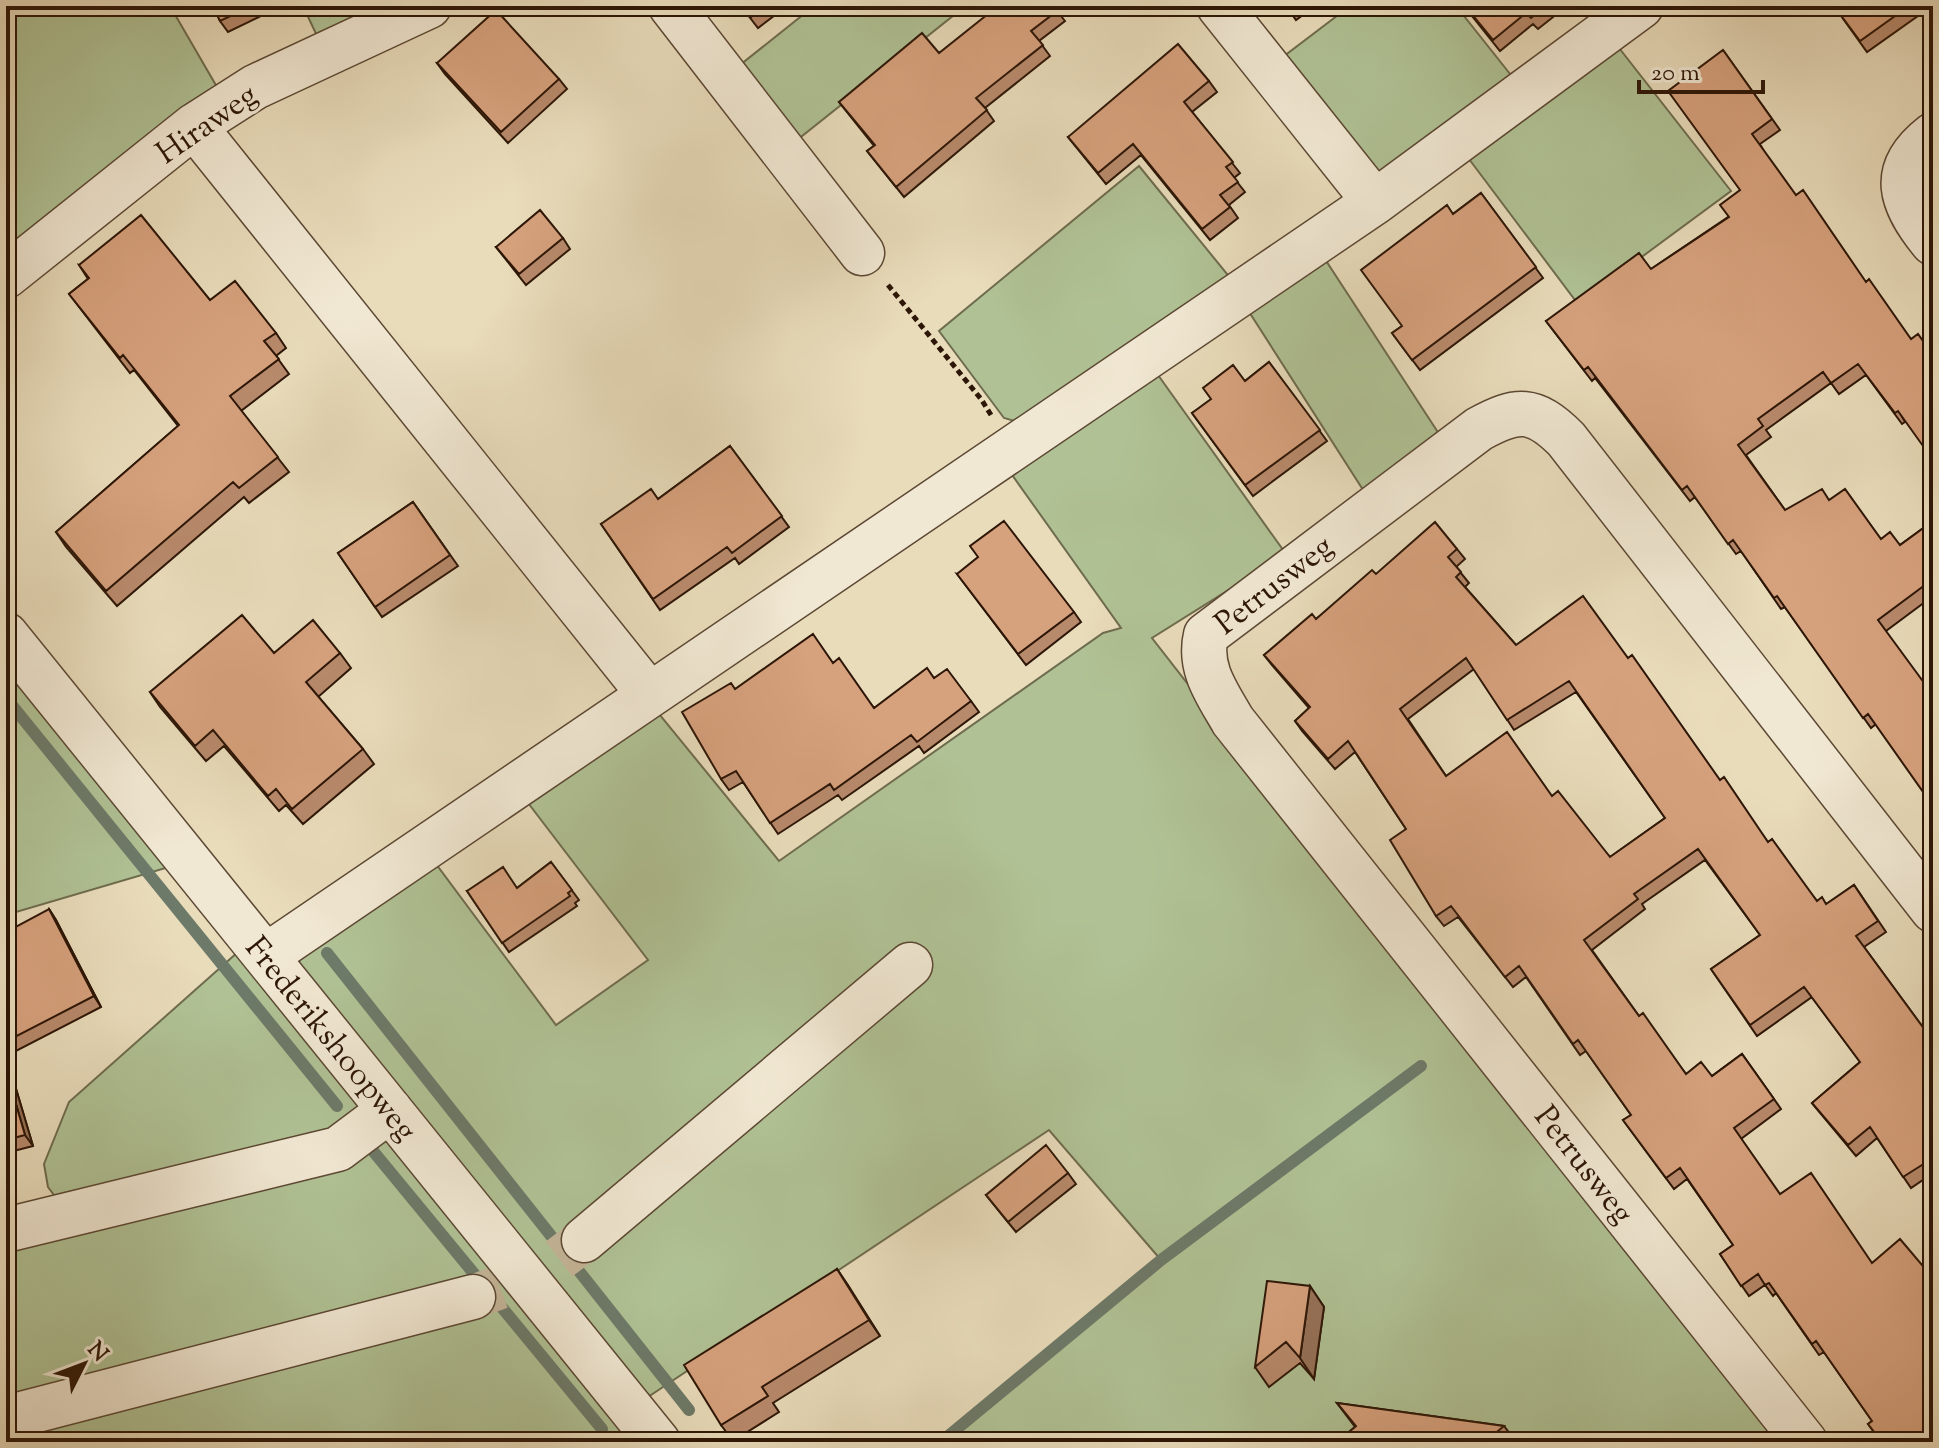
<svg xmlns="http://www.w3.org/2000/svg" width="1939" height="1448" font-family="'Sorts Mill Goudy',serif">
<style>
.green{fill:#b0c295;stroke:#6e6c4e;stroke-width:2}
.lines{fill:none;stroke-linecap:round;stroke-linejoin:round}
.stream{stroke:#6d7a69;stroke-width:12}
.minor-tunnel{stroke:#c3b497;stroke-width:44;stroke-dasharray:44 22;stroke-linecap:butt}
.minor-casing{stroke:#5c4834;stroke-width:47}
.path{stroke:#2d1607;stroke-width:5;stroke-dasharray:6 4;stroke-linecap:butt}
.minor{stroke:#f1e8d3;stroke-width:44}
.wall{fill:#b88a6c;stroke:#2d1607;stroke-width:2;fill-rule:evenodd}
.shaded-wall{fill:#967158;stroke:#2d1607;stroke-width:2}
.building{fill:#d6a17d;stroke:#2d1607;stroke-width:2;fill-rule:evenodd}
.labels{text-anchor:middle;stroke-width:6;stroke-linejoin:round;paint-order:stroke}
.street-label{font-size:32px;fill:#2d1607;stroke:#f1e8d3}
</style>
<rect width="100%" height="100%" fill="#e9dcbb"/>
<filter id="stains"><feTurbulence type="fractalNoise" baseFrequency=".0025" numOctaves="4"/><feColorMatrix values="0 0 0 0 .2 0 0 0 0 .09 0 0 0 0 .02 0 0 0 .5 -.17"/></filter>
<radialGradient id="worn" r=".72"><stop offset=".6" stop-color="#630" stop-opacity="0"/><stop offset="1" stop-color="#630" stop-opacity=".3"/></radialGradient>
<path class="green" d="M6,6H170L217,87L6,252Z
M303,6H381L317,36Z
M814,6H947L954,15L792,144L735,69Z
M1350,6H1456L1518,84L1376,191L1275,63Z
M1612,39L1731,191L1578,304L1463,151Z
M1139,166L1236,285L1018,422L1004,418L939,331Z
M1319,250L1443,440L1367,496L1244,304Z
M1153,368L1286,554L1152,638L1778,1442H941L1161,1260L1049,1130L645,1399L298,966L303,949L430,856L556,1025L648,960L522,795L651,704L779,861L1103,633L1121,628L1005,465Z
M6,669L169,867L6,915Z
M238,952L371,1116L336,1142L63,1207L48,1187L44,1164L69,1102Z
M383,1131L627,1429L626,1442H6V1239Z"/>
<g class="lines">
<path class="stream" d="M6,698L337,1106
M327,953L689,1410
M373,1151L602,1429
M941,1442L1161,1260L1421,1066"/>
<path class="minor-tunnel" d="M559,1259L584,1240
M473,1297L500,1287"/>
<g class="minor-casing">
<path id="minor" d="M671,6L862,253
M1219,6L1375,202
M194,126L649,694
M1933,135C1888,170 1900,203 1933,243
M6,276L194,126L255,87L429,6
M6,635L658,1442
M266,956L1375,202L1641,6
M6,1230L338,1149L390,1110
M584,1240L910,965
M6,1418L473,1297
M1805,1442L1233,721C1217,693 1198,668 1206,635L1479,429C1517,408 1534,407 1566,439L1933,910"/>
</g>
<path class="path" d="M888,285L981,399L991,415"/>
<use href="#minor" class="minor"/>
</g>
<path class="wall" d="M189,6H273L275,9L228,32L220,21L213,6L196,15Z
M741,6H787L758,28Z
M1053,6L1065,21L1039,41L1050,56L985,108L994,121L904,197L867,151L874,146L839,102L939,53Z
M1286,6H1315L1296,20Z
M1464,6H1567L1538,29L1533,24L1500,51Z
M1834,6H1932L1867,52Z
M1723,50L1780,130L1760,144L1905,422L1902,424L1866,375L1839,394L1831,383L1766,430L1771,437L1746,455L1785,510L1830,500L1881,539L1900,545L1933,521V596L1886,631L1876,724L1871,728L1785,607L1781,609L1741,551L1736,554L1695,497L1690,501L1595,378L1592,381L1546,321L1651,269L1728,217L1740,190Z
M437,63L559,79L567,89L508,143L445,74Z
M1209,81L1217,92L1192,112L1240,173L1234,178L1245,192L1229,205L1238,218L1210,240L1141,155L1106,184L1068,137Z
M1481,193L1543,278L1420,370L1392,333L1402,326L1453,214Z
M563,238L570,249L526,285L496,247Z
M79,265L210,300L276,333L286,348L276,356L289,374L241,411L289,472L249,503L244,497L117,606L66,547L56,532L178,426L134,370L130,373L69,294L88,279Z
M1269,362L1327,441L1253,496L1192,413L1245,381Z
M730,446L789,527L739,564L735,558L660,610L601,524L658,499Z
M413,502L458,566L382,617L338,553Z
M1457,549L1465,559L1456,567L1469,583L1465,587L1516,645L1720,780L1768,842L1817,901L1827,904L1854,885L1886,932L1864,947L1933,1041V1173L1911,1188L1877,1138L1856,1156L1812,1103L1860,1062L1812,997L1757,1036L1711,969L1760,935L1705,860L1642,904L1645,909L1592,950L1639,1016L1686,1074L1712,1076L1742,1054L1781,1109L1741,1139L1933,1442H1881L1868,1424L1872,1421L1824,1352L1819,1355L1776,1293L1773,1296L1765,1285L1749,1296L1720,1254L1733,1245L1687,1179L1674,1189L1623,1120L1631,1115L1586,1051L1580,1055L1526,977L1513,987L1458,917L1444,926L1436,916L1406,829L1355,752L1335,769L1302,731L1295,721L1309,708L1272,665L1264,655L1316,619L1376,574ZM1474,669L1514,730L1576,692L1665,818L1610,857L1552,796L1446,776L1408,719Z
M957,574L1074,612L1081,622L1026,665Z
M274,653H340L351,668L318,697L363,749L374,764L303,824L286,805L279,811L224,746L206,761L160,707L150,692Z
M833,663L874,708L934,678L971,701L979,712L924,753L919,746L842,800L838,795L778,834L743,782L729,790L721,779L735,689Z
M551,862L579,900L575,903L577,906L509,952L467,891L517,888Z
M49,909L56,920L101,1007L16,1051L9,1040Z
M6,1055L33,1146L6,1153Z
M1068,1173L1076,1184L1016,1232L986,1195Z
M837,1269L880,1336L773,1403L779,1412L733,1441L721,1425Z
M1310,1286L1324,1307L1314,1379L1300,1363L1269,1387L1255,1367Z
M1337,1403L1504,1426L1516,1442H1337L1355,1427Z"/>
<path class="shaded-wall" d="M49,909L56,920L101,1007L94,996Z
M6,1055L33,1146L25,1135L6,1070Z
M837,1269L848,1285L880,1336L869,1320Z
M1310,1286L1324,1307L1314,1379L1300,1358Z"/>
<path class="building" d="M213,6H252L220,21Z
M742,6H765L751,17Z
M998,6H1053L1057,11L1031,31L1043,45L976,98L987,110L896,187L867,151L875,145L839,102L922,33L939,53Z
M1465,6H1546L1531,18L1526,13L1493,40Z
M1834,6H1909L1860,41Z
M496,10L559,79L501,132L437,63Z
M1178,44L1209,81L1184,102L1233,162L1226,167L1238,182L1220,195L1230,207L1202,229L1133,144L1098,173L1068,137Z
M1723,50L1772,119L1752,134L1796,195L1803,190L1866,282L1869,279L1911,339L1918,334L1933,355V460L1898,411L1895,413L1858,364L1831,383L1823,372L1758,419L1763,426L1738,445L1785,510L1822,489L1829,500L1845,489L1881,539L1890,532L1900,545L1933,521V579L1878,620L1933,695V806L1868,714L1863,718L1777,596L1774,598L1733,540L1728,544L1687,486L1682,490L1588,367L1584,370L1546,321L1639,253L1651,269L1729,217L1720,205L1740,190L1668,91Z
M1481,193L1536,267L1412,360L1392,333L1402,326L1361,270L1447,205L1453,214Z
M540,210L563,238L519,274L496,247Z
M141,215L210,300L235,281L276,333L264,341L279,359L230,396L278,457L239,488L233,482L106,591L56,532L179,425L123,355L120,358L69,294L89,278L79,265Z
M1269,362L1320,430L1245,485L1192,413L1211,399L1203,388L1233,365L1245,381Z
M730,446L782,516L732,553L727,547L653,599L601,524L651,489L658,499Z
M413,502L450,555L375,607L338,553Z
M1004,521L1074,612L1018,654L957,574L978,557L970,546Z
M1435,522L1457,549L1448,557L1461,572L1456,577L1516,645L1583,596L1628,658L1632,655L1720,780L1724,777L1768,842L1772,839L1817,901L1822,897L1826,904L1854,885L1878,921L1856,936L1933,1041V1158L1903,1177L1870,1127L1848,1145L1812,1103L1860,1062L1804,987L1750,1025L1711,969L1760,935L1698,849L1634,894L1638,899L1584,940L1639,1016L1643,1013L1686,1074L1701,1062L1712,1076L1742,1054L1774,1099L1734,1128L1780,1194L1811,1173L1872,1263L1900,1239L1933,1278V1442H1882L1868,1424L1872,1421L1816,1341L1812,1344L1769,1283L1765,1285L1758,1274L1741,1286L1720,1254L1733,1245L1680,1168L1666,1178L1623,1120L1631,1115L1578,1040L1573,1044L1519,966L1505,977L1451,906L1436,916L1390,840L1406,829L1348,741L1328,759L1295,721L1310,707L1264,655L1312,614L1316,619L1372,570L1376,574ZM1466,658L1507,720L1569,681L1665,818L1610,857L1558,791L1552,796L1507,732L1446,776L1400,709Z
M242,615L274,653L313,620L340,653L306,682L363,749L292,809L276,789L268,796L213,730L195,746L150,692Z
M813,634L833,663L839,658L874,708L927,668L934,678L947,669L971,701L917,742L911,735L834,790L830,784L770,823L736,771L721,779L682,712L731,683L735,689Z
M551,862L572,890L568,893L570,896L502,943L467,891L503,867L517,888Z
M49,909L94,996L9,1040L6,1035V932Z
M6,1070L25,1135L6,1140Z
M1046,1145L1068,1173L1008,1222L986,1195Z
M837,1269L869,1320L762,1387L768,1396L721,1425L684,1365Z
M1267,1281L1310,1286L1300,1358L1286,1342L1255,1367Z
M1337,1403L1504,1426L1485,1442H1337L1356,1426Z
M1144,1433L1152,1442H1130Z"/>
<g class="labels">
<g class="street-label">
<text transform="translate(206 123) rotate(-35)" y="11">Hiraweg</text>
<text transform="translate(1273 584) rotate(-38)" y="11">Petrusweg</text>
<text transform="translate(332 1038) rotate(51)" y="11">Frederikshoopweg</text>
<text transform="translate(1585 1164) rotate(52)" y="11">Petrusweg</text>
</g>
</g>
<rect width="1939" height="1448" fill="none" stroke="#e9dcbb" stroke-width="32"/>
<rect x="8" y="8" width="1923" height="1432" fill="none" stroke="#2d1607" stroke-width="4"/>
<rect x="16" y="16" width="1907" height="1416" fill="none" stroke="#2d1607" stroke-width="2"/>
<g transform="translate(84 1364) rotate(48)" stroke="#f1e8d3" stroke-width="6" paint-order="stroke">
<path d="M0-6L14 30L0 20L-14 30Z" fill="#2d1607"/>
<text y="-12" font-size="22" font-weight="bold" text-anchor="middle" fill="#2d1607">N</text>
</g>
<path d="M1639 80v12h124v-12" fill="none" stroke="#2d1607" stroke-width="4"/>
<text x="1651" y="80" font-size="24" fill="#2d1607" stroke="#f1e8d3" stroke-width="6" paint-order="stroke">20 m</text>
<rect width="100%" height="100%" filter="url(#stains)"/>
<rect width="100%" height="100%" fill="url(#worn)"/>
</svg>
